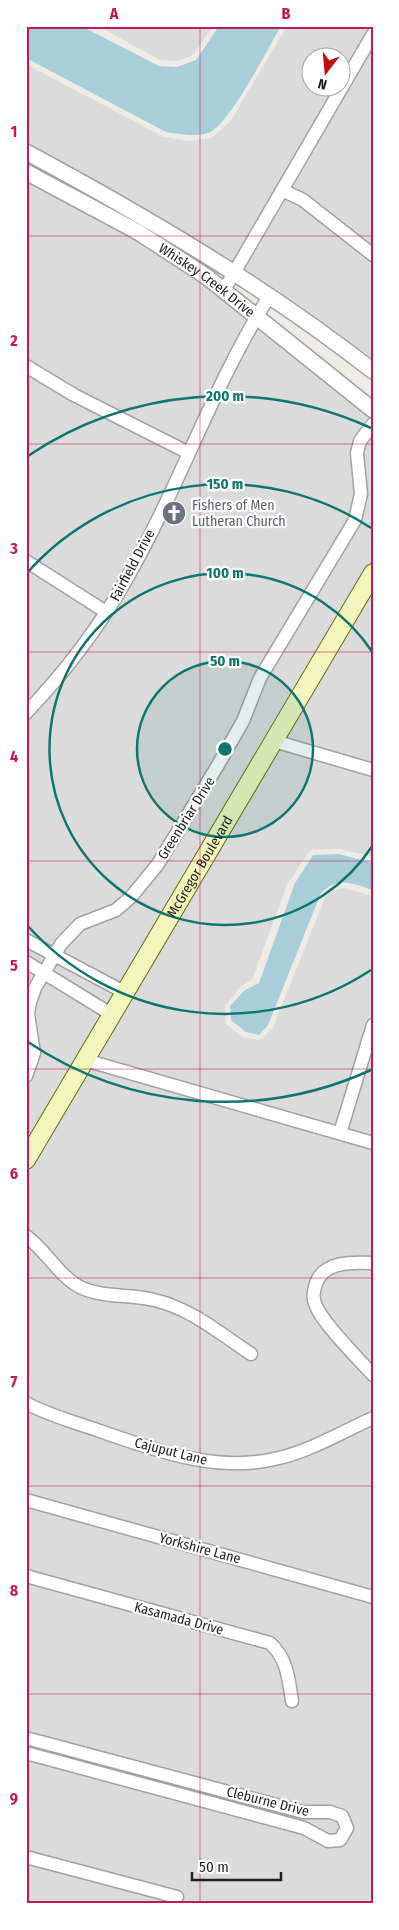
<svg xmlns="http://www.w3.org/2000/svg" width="399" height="1930" font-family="'Fira Sans Condensed',sans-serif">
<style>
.residential{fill:#dcdbdb;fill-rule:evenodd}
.water{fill:#a8ced9}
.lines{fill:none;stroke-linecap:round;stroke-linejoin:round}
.minor-casing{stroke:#a2a2a2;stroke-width:15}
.tertiary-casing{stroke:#a2a2a2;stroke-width:18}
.secondary-casing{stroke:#636e0c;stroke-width:20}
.minor{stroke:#fff;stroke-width:12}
.tertiary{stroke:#fff;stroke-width:15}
.secondary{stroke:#f2f5bc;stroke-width:18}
.grid{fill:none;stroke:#c2185b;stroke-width:1;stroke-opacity:0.55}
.ring{fill:none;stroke:#0f766e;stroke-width:2.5}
.labels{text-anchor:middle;stroke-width:4.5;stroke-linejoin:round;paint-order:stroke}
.street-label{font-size:14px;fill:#1e1e1e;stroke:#fff}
.worship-label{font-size:14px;fill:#5b616d;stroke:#fff;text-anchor:start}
.centre{fill:#0f766e;stroke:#fff;stroke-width:2.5}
.ring-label{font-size:15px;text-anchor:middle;font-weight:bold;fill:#0f766e;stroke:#fff;stroke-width:4.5;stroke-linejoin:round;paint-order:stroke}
.neatline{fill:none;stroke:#c2185b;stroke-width:2}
.grid-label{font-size:16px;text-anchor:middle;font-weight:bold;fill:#c2185b}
</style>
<rect width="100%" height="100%" fill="#eeebe5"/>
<path class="residential" d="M98,26H213L193,55L177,61L160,60Z
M287,26H373V363L283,296L238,266L167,222L26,144V64L164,137L189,141L211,138L230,122ZM312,58H342V88H312Z
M26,179L134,238L203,282L373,419V561L26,1147Z
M373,585V857L340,849L310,850L287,885L252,980L241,986L225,1006L226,1024L243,1037L258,1040L262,1039L273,1027L325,897L332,890L344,888L373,896V1904H26V1172Z"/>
<path class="water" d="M26,26H81L159,66L177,67L196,60L219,26H281C268,48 229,126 208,133C195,137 180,134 166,132L26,58Z
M339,854L373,863V890C351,883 339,876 321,893L268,1025L259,1035L246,1032L231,1020L230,1006L245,990L259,983L295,883L313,855Z"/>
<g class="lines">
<g class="minor-casing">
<path id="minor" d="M282,190L303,200L373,255
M224,290L373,34
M26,366L74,395L189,453
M26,561L106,612
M26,713C65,672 98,629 126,580C179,488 213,385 270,295
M274,741L373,770
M26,940L124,992
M26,962L111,1014
M85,1060L373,1143
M26,1076L34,1053L28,1014L30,1002L35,988L61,944L80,924L116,910L131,897L158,864L218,765L243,721L260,678L355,520L361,494L357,453L360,441L373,424
M340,1133L373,1025
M26,1236C46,1250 60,1278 82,1288C105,1298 131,1294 154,1300C190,1308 221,1334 251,1354
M373,1263C351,1262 321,1261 315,1287C313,1293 313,1300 316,1306C323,1324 359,1359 373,1375
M26,1403C48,1415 74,1422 97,1430C155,1450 217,1474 279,1458C312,1450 342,1432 373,1418
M26,1500L373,1597
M26,1576L270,1643C287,1658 289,1680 292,1701
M26,1738L303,1812H330L342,1816L347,1828L340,1840L328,1841L304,1828L26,1753
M26,1857L177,1897"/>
</g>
<g class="tertiary-casing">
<g id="tertiary">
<path d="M26,152C147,217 264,286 373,371"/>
<path id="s1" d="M26,172L138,232L207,277L373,410"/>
</g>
</g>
<g class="secondary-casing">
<g id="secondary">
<path id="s2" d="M26,1160L373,573"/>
</g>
</g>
<use href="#minor" class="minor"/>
<use href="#tertiary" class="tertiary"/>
<use href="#secondary" class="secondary"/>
</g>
<path class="grid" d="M200,26V1904M26,236H373M26,444H373M26,652H373M26,861H373M26,1069H373M26,1278H373M26,1486H373M26,1694H373"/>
<circle cx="225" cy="749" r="88" fill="#0f766e" fill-opacity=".12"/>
<g class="ring">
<circle cx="225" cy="749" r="88"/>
<path d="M373 845A176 176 0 1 1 373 653"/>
<path d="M371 970A265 265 0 0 1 27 925M27 573A265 265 0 0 1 371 528"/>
<path d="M371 1070A353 353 0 0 1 28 1042M28 456A353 353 0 0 1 371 428"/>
</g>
<defs>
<g id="church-disc" transform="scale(1.25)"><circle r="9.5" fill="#6b7280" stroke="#fff"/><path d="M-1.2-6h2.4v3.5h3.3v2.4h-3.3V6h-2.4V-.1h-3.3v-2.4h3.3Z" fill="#fff"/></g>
</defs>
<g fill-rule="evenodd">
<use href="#church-disc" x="174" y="513"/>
</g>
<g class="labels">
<g class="street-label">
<text dy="5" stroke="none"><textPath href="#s1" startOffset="211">Whiskey Creek Drive</textPath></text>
<text transform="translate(132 565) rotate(-62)" y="5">Fairfield Drive</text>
<text transform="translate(186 818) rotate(-58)" y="5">Greenbriar Drive</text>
<text dy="5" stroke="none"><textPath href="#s2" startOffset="341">McGregor Boulevard</textPath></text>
<text transform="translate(171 1451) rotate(14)" y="5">Cajuput Lane</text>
<text transform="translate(200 1548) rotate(15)" y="5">Yorkshire Lane</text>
<text transform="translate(179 1618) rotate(15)" y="5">Kasamada Drive</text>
<text transform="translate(268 1801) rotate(14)" y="5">Cleburne Drive</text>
</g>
<g class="worship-label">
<text x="192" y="510">Fishers of Men<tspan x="192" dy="16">Lutheran Church</tspan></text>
</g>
</g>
<circle cx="225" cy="749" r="8" class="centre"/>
<g class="ring-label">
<text x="225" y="401">200 m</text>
<text x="225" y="489">150 m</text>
<text x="225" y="578">100 m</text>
<text x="225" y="666">50 m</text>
</g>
<rect width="399" height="1930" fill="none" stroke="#ffffff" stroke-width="55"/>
<g transform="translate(326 72) rotate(196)"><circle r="24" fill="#ffffff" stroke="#a5a5a5"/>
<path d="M0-4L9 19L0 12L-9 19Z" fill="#bf0e0e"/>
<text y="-8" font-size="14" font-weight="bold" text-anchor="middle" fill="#1e1e1e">N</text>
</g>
<path d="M192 1872v8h89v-8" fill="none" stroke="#1e1e1e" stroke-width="2.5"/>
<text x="199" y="1872" font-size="15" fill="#1e1e1e" stroke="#ffffff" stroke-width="4" paint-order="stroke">50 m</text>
<rect x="28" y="28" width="344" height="1874" class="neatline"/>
<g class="grid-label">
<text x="114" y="19">A</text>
<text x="286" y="19">B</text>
<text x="14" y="137">1</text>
<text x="14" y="346">2</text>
<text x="14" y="554">3</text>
<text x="14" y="762">4</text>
<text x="14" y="971">5</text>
<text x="14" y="1179">6</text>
<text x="14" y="1387">7</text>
<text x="14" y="1596">8</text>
<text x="14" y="1804">9</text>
</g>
</svg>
